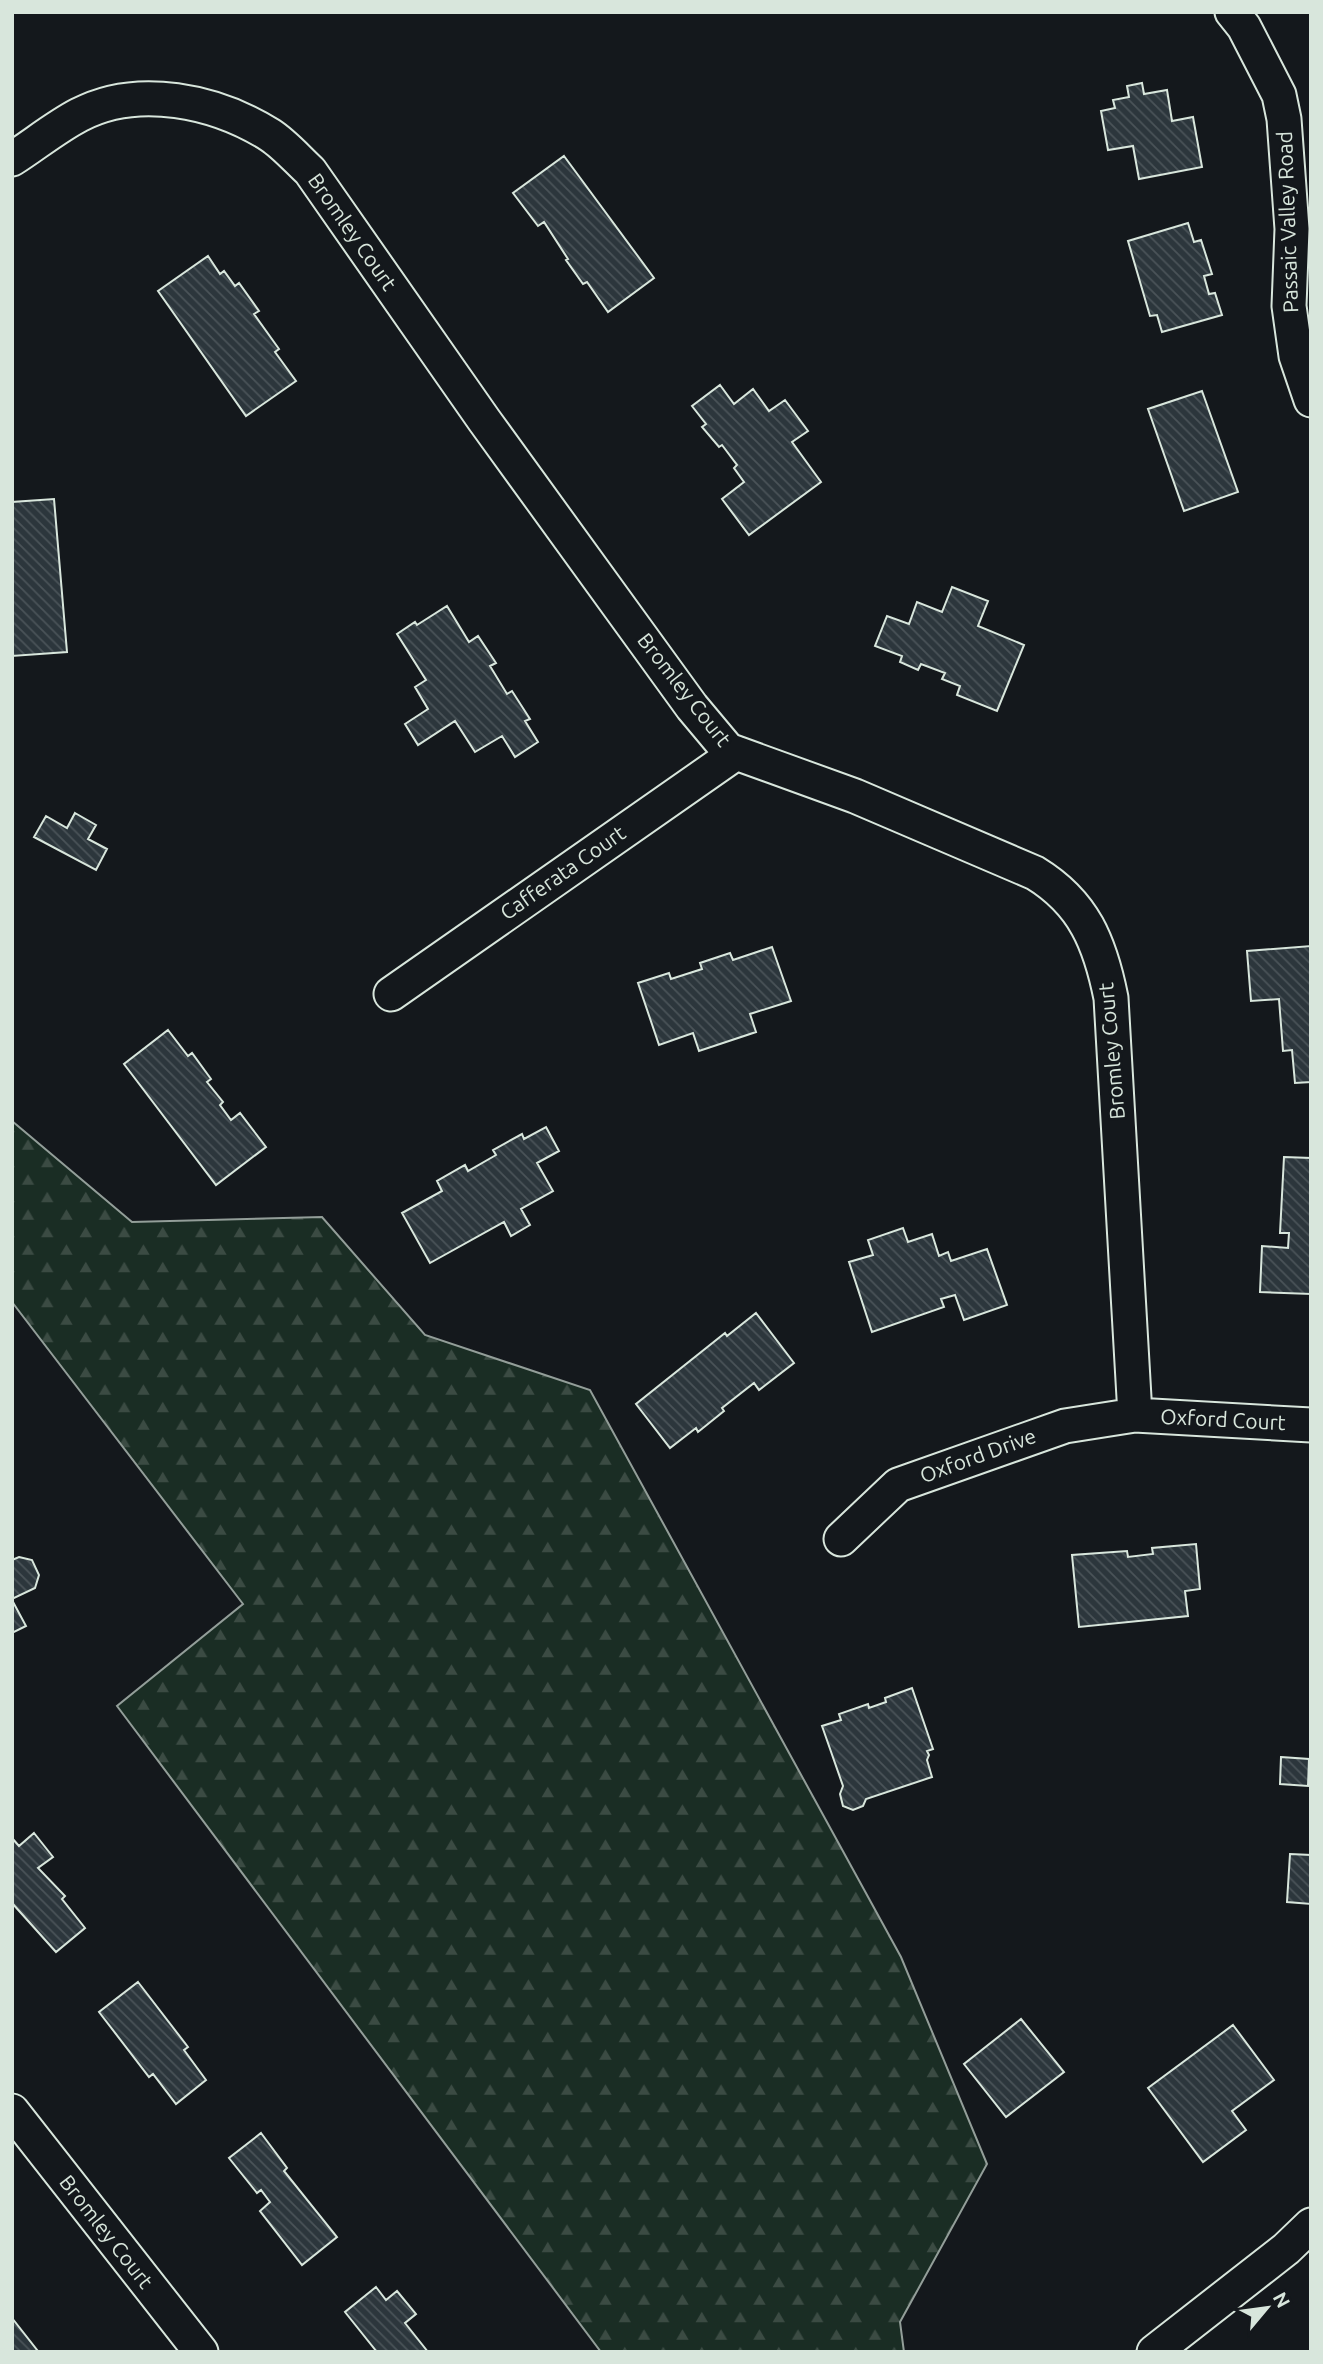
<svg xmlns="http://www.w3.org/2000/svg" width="1323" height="2364" font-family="Ubuntu,sans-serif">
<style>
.forest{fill:url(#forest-firs);stroke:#939e99;stroke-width:2}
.building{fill:url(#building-back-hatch);stroke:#d8e6dc;stroke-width:2}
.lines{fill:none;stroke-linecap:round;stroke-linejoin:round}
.minor-casing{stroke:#d8e6dc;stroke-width:37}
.minor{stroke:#14181c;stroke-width:33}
.labels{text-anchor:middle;stroke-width:5;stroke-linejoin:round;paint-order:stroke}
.street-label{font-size:21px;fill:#d8e6dc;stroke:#14181c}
</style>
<defs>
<pattern id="forest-firs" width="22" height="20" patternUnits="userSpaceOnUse" patternTransform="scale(1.75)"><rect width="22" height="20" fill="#1a2d24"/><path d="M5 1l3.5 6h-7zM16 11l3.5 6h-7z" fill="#3b4b43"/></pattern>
<pattern id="building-back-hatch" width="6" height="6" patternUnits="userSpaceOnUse" patternTransform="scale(1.75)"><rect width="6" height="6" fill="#2c363c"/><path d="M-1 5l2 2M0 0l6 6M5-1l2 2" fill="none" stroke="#4a5358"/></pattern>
</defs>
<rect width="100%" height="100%" fill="#14181c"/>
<path class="forest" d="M12,1121L132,1222L322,1217L425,1335L590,1390L901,1957L987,2164L900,2322L904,2352H601L117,1706L243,1604L12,1302Z"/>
<path class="building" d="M1142,83L1144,94L1167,90L1172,121L1193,117L1202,167L1139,179L1133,146L1108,150L1101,111L1115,108L1113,100L1129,97L1127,86Z
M564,156L654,278L608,312L587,282L583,284L566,260L568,259L544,222L538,226L513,193Z
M1188,223L1194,242L1201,240L1212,274L1204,276L1209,294L1215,293L1222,315L1162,332L1157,315L1150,316L1128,241Z
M208,256L220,274L224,271L235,286L239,283L259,311L254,314L279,349L275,352L296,381L246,416L158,291Z
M720,385L734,404L753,389L769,411L785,400L808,431L792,442L821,482L749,535L722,499L744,482L734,468L737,465L722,445L719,447L702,427L706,424L692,406Z
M1202,391L1238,492L1184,511L1148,409Z
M54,499L67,652L12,656V502Z
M952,587L988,601L978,626L1024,645L997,711L957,695L960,686L942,679L945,673L921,664L918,670L900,662L902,656L875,646L887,616L909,624L917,602L942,612Z
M447,606L469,642L478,636L496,663L490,666L507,694L512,691L530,719L525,721L538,742L515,757L502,736L475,752L455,721L418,745L405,724L428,709L415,687L426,680L397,634L415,622L417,625Z
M75,813L96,825L88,839L107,849L96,870L34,837L46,816L67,828Z
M1311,946V1082L1295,1083L1292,1050L1283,1051L1279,999L1251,1001L1247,951Z
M772,947L791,1001L750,1014L756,1032L699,1051L693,1033L659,1045L638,983L669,973L671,979L702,969L700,963L730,953L733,960Z
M168,1030L188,1056L192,1053L211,1079L207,1082L223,1102L220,1105L231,1120L240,1113L266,1147L216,1185L124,1064Z
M546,1127L559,1151L537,1163L553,1191L521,1209L530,1225L511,1236L504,1222L430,1263L402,1213L442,1191L437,1181L465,1165L468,1171L496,1155L493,1150L522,1134L524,1139Z
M1284,1157L1311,1158V1294L1260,1292L1262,1246L1288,1248L1289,1233H1280Z
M903,1228L908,1242L932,1234L939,1256L948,1252L951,1261L987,1249L1007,1305L964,1320L955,1295L941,1299L944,1307L872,1332L849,1262L873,1255L868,1240Z
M756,1313L794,1363L759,1390L754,1383L722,1408L724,1411L698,1432L696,1428L670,1448L636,1404L725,1333L727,1336Z
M1196,1544L1200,1589L1185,1591L1188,1616L1079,1627L1072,1555L1127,1551L1128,1557L1153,1554L1152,1548Z
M19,1557L32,1560L39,1575L35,1588L12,1599V1560Z
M12,1600L26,1626L12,1633Z
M912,1688L933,1749L927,1751L929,1755L927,1760L932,1777L866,1799L863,1806L853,1810L843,1806L840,1794L843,1786L822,1726L841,1720L839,1714L868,1704L869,1708L886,1702L885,1698Z
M1281,1757L1309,1759L1308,1786L1280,1784Z
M34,1833L53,1857L38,1868L65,1896L62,1899L85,1928L56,1952L12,1903V1838L19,1846Z
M1290,1854L1311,1855V1904L1287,1902Z
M138,1982L188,2047L184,2050L206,2080L176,2104L153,2074L149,2077L99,2012Z
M1021,2019L1064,2072L1006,2117L964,2064Z
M1233,2025L1274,2080L1232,2111L1246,2130L1203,2162L1148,2088Z
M261,2133L287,2168L284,2171L337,2237L302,2265L260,2211L270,2202L261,2190L257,2193L229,2158Z
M376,2287L386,2300L397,2291L416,2314L405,2323L428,2352H377L345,2312Z
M12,2318L37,2350L35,2352H12Z"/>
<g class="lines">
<g class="minor-casing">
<path id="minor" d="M1232,12L1244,27L1279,95L1284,119L1292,229L1289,306L1296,356L1311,400
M12,159C34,145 56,127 79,115C138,84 216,101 270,135C284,144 297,159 310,171L484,420L692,707L728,750L855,796L1035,873C1084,903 1100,943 1111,998L1135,1415
M391,994L736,753
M841,1539L898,1485L1065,1426L1135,1415L1311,1425
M12,2111L201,2352
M1154,2352L1286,2249L1311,2225"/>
</g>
<use href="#minor" class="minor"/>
</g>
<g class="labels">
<g class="street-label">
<text transform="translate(1288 222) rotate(-92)" y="7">Passaic Valley Road</text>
<text transform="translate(352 232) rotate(55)" y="7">Bromley Court</text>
<text transform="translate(684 690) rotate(52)" y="7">Bromley Court</text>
<text transform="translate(563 873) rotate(-35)" y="7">Cafferata Court</text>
<text transform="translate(1112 1051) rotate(-95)" y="7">Bromley Court</text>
<text transform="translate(1223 1420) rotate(3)" y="7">Oxford Court</text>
<text transform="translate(978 1456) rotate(-20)" y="7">Oxford Drive</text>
<text transform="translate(106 2232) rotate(52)" y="7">Bromley Court</text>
</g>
</g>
<rect width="1323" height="2364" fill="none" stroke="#d8e6dc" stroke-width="28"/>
<g transform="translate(1267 2308) rotate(61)" stroke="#14181c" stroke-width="5" paint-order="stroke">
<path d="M0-5L12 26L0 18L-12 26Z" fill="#d8e6dc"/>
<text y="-10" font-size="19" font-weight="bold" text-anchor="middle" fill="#d8e6dc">N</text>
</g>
</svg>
